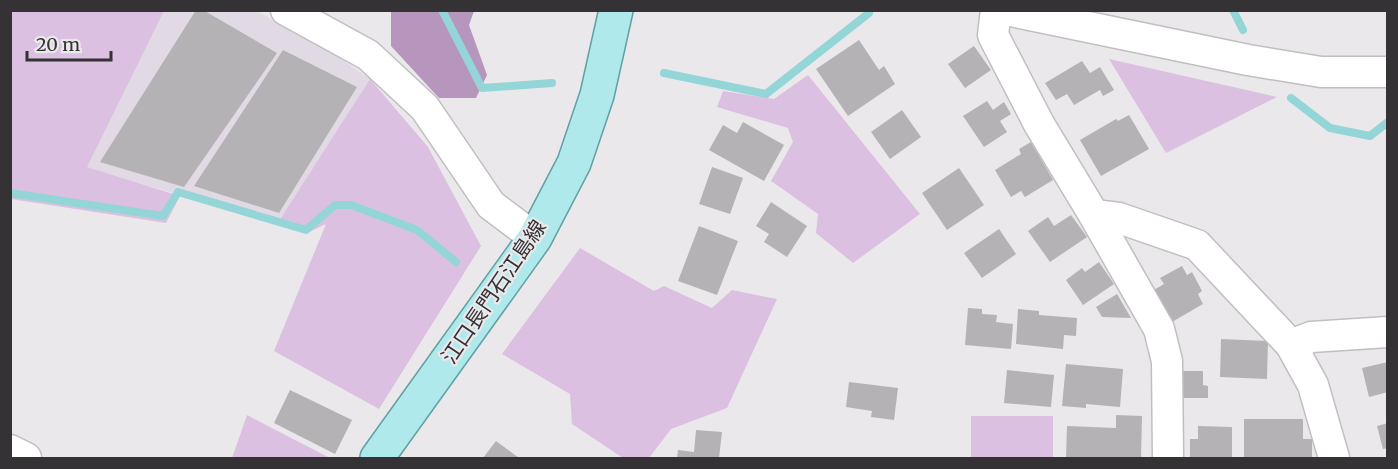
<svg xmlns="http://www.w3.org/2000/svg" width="1398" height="469" font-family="Merriweather,'Noto Sans JP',serif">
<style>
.built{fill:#e1d9e3}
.green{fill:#dbc0e1}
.forest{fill:#b696bd}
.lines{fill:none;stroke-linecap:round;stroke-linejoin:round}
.stream{stroke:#94d6d7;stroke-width:8}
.building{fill:#b5b2b6}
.minor-casing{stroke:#c1bec1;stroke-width:33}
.major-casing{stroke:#61a0a2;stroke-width:36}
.minor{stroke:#fff;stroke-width:30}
.major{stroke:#afe9eb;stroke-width:33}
.labels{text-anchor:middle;stroke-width:4.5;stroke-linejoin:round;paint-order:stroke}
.street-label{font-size:21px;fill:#343234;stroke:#eae8eb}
</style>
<rect width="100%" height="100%" fill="#eae8eb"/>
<path class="built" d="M164,11H257L325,48L370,79L277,224L86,167Z"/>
<path class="green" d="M10,11H164L87,167L180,196L166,223L11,199Z
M1109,59L1277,97L1166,153Z
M808,75L920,214L853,263L816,233L818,214L771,181L793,142L788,128L717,107L723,91L774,99Z
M370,79L428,147L481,246L379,409L274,351L326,224L307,233L277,224Z
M580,248L654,291L664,286L712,308L732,290L777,299L727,408L671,429L649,458H623L572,424L570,394L502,354Z
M247,415L330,458H232Z
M971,416H1053V458H971Z"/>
<path class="forest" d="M391,11H474L469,25L487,75L476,98H439L391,46Z"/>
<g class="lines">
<path class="stream" d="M442,10L482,88L552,83
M1233,10L1243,30
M664,73L766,94L869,13
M1291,98L1330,128L1370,136L1388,122
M10,193L163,216L178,192L306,230L335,205H351L417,230L456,262"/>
</g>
<path class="building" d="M196,10H203L277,53L184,187L100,162Z
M859,40L879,70L884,66L895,84L848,116L816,69Z
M974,46L991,70L965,88L948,64Z
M283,50L357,87L279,213L194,186Z
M1082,61L1090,73L1100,67L1114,90L1103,96L1100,90L1074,105L1067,94L1056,100L1045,83Z
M987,101L993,110L1004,102L1011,114L1000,121L1007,132L984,147L963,116Z
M902,110L921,137L890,159L871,132Z
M1129,115L1149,149L1101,176L1080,140L1116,119L1118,121Z
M743,122L784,145L764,181L709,150L723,125L737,133Z
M1031,142L1053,180L1025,197L1021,191L1011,197L995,170L1021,154L1019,149Z
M712,167L743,178L730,214L699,204Z
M959,168L984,205L947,230L922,193Z
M771,202L807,226L787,257L764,242L769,234L756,226Z
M1071,215L1087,237L1050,262L1028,231L1048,217L1054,226Z
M699,226L738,241L717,295L678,281Z
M999,229L1016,254L982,278L964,253Z
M1099,262L1114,284L1083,305L1066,280L1082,268L1085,272Z
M1182,266L1187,275L1192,272L1202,291L1198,294L1203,304L1172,322L1154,290L1164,284L1160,278Z
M1117,294L1131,318L1102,317L1096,307Z
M968,308L982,309V314L997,315L996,322L1013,324L1011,349L965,345Z
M1018,309L1039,311V315L1077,318L1076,336L1064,335L1063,349L1016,344Z
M1221,339L1268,341L1267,379L1220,377Z
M1388,362V392L1369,397L1362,368Z
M1066,364L1123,369L1120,407L1086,404V408L1062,406Z
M1007,370L1054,375L1051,407L1004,403Z
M1180,371H1203V385L1208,386V398H1180Z
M849,382L898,388L894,420L871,417L872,411L846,407Z
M290,390L352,420L335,454L274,423Z
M1116,415L1142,416L1141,458H1066L1067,426L1116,428Z
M1244,419H1303V439H1312V458H1244Z
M1388,423V448L1383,449L1377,426Z
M1198,426L1232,427V458H1190V439H1198Z
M696,430L722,432L719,458H677L678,450L694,452Z
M496,441L519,458H483Z"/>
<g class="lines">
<g class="minor-casing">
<path id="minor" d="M286,10L368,55L425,108L491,205L535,238
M996,10L993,35L1039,124L1094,215L1159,329L1167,361L1168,458
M1006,10L1248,60L1321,72H1388
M1094,215L1119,218L1197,245L1291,345L1313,385L1334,458
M1291,345L1311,337L1388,332
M10,450L26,458"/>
</g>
<g class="major-casing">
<path id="major" d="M377,458L535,238L574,163L597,95L616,10"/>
</g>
<use href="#minor" class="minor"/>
<use href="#major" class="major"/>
</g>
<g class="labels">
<g class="street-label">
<text transform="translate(494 292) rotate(-56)" y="7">江口長門石江島線</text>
</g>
</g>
<rect width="1398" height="469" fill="none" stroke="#343234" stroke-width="24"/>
<path d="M27 51v9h84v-9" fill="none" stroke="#343234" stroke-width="3"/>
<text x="36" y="51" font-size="18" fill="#343234" stroke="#eae8eb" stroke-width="4.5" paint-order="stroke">20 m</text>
</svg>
